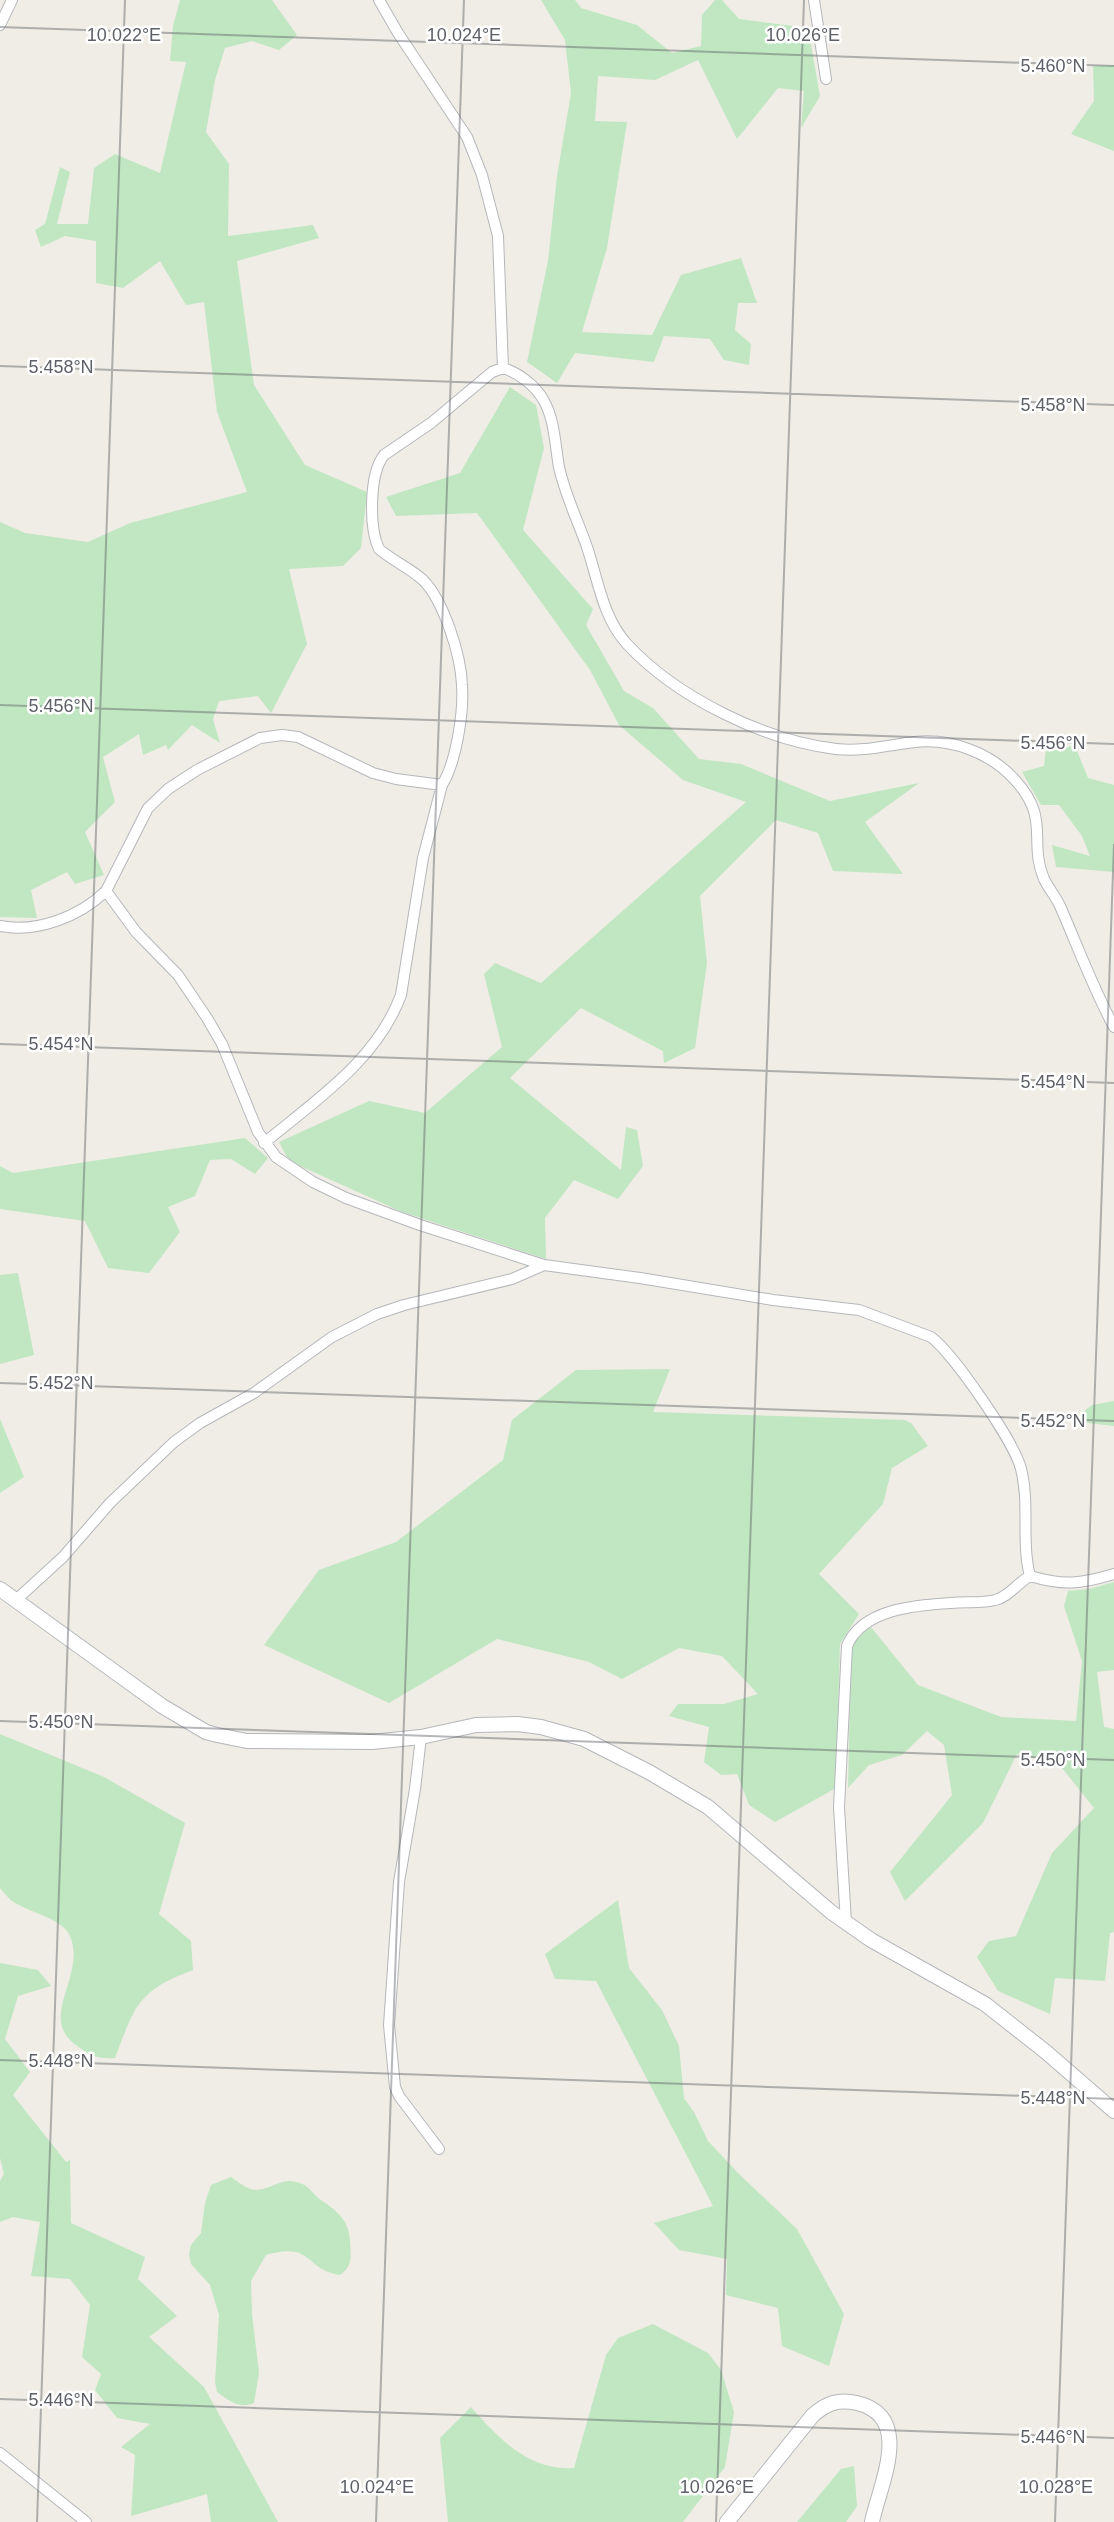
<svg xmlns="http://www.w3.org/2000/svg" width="1114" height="2522" font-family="Arial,sans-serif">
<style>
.green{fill:#c1e7c2}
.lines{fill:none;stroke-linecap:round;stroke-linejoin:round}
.minor-casing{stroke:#b5b7bc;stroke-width:12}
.tertiary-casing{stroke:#b5b7bc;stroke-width:16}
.minor{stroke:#fff;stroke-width:10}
.tertiary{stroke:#fff;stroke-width:14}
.ticks{fill:none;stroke:#5d6066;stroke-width:2;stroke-opacity:0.45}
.ticks-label{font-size:18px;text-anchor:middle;fill:#5d6066;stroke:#fff;stroke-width:5;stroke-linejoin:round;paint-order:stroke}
</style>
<rect width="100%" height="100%" fill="#efede5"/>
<path class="green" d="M180,0H272L297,35L279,50L252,41L225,48L215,80L206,132L229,164L228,236L313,225L319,238L237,261L254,385L305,465L367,492L361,548L343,566L289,569L307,644L271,713L258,696L219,701L213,719L220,743L192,725L168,750L166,745L143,755L139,734L103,757L115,802L85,832L104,875L75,884L67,872L31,890L37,918L0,917V522L25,533L88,542L130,523L247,492L217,412L204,302L186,305L160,261L123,288L96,283V241L65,236L41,247L35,230L45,224L60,167L70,172L57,224H88L94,168L115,154L160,173L186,62L170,61L173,26Z
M541,0H575L581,8L637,25L672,53L701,46L702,15L715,0H722L739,19L808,28L820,96L801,128L804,91L778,88L737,139L698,60L655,80L598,76L595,121L627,122L607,248L582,332L652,335L681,275L741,258L757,303H738L735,330L751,344L749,365L724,360L710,339L664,336L654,362L575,353L557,383L527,362L548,261L557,176L571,93L565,40Z
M1114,65V151L1071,134L1094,101L1093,66Z
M510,387L536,405L544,448L523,530L593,609L586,625L624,691L653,708L699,759L741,764L830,801L919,783L865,822L903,874L833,871L818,833L776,820L700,896L707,963L695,1048L664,1063L663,1051L581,1008L510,1078L621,1170L626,1127L637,1130L643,1166L618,1199L574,1180L545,1218L546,1259L402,1212L289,1161L279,1142L369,1101L425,1113L502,1047L484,974L495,963L541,983L746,802L683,780L619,725L590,670L477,513L396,516L386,497L460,473Z
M1075,746L1088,778L1114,785V872L1056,867L1052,845L1090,856L1082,836L1059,805H1041L1022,772L1044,766L1046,750Z
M245,1138L268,1158L255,1174L231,1159L210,1160L195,1196L168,1207L180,1232L149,1273L108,1268L85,1221L0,1209V1166L13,1173Z
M18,1273L34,1355L0,1364V1275Z
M670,1369L653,1412L905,1420L911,1423L928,1446L892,1468L883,1504L819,1574L859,1614L840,1644L836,1788L775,1822L749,1805L737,1774L721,1775L704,1762L709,1727L669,1716L678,1704H724L758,1694L722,1656L679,1648L622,1679L589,1662L497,1639L389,1703L264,1645L319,1570L396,1542L503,1460L512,1420L576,1370Z
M1114,1401V1426L1071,1421L1092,1405Z
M0,1419L24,1477L0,1493Z
M1114,1582V1670L1097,1672L1104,1727L1114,1729V1932L1110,1933L1105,1981L1055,1978L1050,2014L998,1991L977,1957L989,1941L1016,1936L1052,1853L1094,1808L1058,1763L1017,1754L983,1823L905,1901L890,1872L952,1795L944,1745L927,1731L902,1755L869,1765L848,1788L851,1646L870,1626L918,1685L1001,1717L1076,1721L1082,1661L1064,1606L1068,1591L1089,1589Z
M0,1734L104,1777L185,1823L159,1914L191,1941L193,1970C137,1991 135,2006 115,2058C98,2059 90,2056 76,2045C37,2017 87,1976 70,1936C63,1918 26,1912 11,1900C7,1897 4,1892 0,1888Z
M618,1900L629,1968L662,2010L679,2046L684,2098L694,2112L708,2141L739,2174L797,2229L844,2314L829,2366L782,2346L778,2308L726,2295L727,2259L679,2250L654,2223L713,2206L596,1981L555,1979L545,1954Z
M0,1963L38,1970L51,1986L18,1996L5,2039L30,2072L13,2095L66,2162L70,2160L71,2223L145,2257L138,2279L177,2316L149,2337L204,2387L278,2522H211L207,2494L131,2516L135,2455L121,2447L150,2424L117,2418L95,2390L101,2374L82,2357L90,2305L70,2279L31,2276L40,2222L13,2217L0,2222V2181L4,2174L0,2158Z
M231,2177C250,2190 252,2194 274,2185C280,2183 284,2181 290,2181C309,2183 308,2190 321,2200C337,2211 349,2220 350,2241C351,2256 353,2266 340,2275C304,2270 314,2241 266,2255L251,2281L252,2314L259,2373L254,2403C238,2409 230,2401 217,2392L215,2382L219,2315L210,2285L191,2264L189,2254L191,2245L201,2233L205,2203L211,2185Z
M653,2324L708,2353L721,2370L734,2412L725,2467L683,2522H448L440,2438L471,2407C498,2438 529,2471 574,2468L606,2355L618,2338Z
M854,2466L857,2506L846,2522H797L841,2469Z"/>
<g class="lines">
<g class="minor-casing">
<path id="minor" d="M379,0L398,33L467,137L482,175L498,236L503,368
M814,0L826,79
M0,25L12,0
M106,891L136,932L178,975L207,1018L222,1044L258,1132L276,1157L313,1182L346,1198L420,1225L544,1265
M0,926C37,933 79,917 106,891L148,808L168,789L197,770L260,738L282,735L298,737L373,773L396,779L442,785C456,763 464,712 462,685C461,656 444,601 423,580C410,568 393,561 379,549C369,528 369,474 384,455L431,423L492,372L503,368C519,373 536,386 544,401C555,421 555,445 559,467C565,495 578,521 587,547C598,580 603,618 627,644C676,697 765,741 836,749C864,752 888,745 915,742C951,738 991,753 1015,780C1051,819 1028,841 1044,879C1049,889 1056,897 1060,906C1078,947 1093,988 1114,1027
M264,1143C316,1100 377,1060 401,995L423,858L442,785
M16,1600L63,1557L110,1503L174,1442L200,1423L254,1393L332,1337L377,1314L404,1305L512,1279L544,1265L640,1278L773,1300L859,1310L931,1337C953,1353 1015,1443 1021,1469C1030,1504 1021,1542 1030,1576C1064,1586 1080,1584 1114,1574
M421,1737L415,1789L399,1882L389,2025L395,2087L399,2096L439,2149
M846,1923L839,1807L847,1646C862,1609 916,1605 951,1603C966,1601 980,1604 995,1600C1009,1597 1017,1583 1030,1576
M0,2453L86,2522"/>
</g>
<g class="tertiary-casing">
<path id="tertiary" d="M0,1589L162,1706L206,1732L217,1735L247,1741L372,1742L421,1737L476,1725L517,1724L541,1727L584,1739L649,1772L708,1807L831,1912L871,1940L985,2004L1046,2052L1114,2111
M727,2522L813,2415C827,2403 838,2399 857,2403C915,2417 879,2486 872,2522"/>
</g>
<use href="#minor" class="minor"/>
<use href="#tertiary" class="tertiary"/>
</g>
<path class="ticks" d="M0,27L1114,66M0,366L1114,405M0,705L1114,744M0,1044L1114,1083M0,1383L1114,1421M0,1721L1114,1760M0,2060L1114,2099M0,2399L1114,2438M37,2522L125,0M376,2522L464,0M716,2522L804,0M1055,2522L1114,844"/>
<g class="ticks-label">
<text x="124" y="41">10.022°E</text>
<text x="464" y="41">10.024°E</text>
<text x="803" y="41">10.026°E</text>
<text x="1053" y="72">5.460°N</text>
<text x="61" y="373">5.458°N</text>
<text x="1053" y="411">5.458°N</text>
<text x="61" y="712">5.456°N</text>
<text x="1053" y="749">5.456°N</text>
<text x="61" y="1050">5.454°N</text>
<text x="1053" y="1088">5.454°N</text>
<text x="61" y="1389">5.452°N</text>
<text x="1053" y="1427">5.452°N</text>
<text x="61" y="1728">5.450°N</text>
<text x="1053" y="1766">5.450°N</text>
<text x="61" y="2067">5.448°N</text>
<text x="1053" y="2104">5.448°N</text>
<text x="61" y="2406">5.446°N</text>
<text x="1053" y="2443">5.446°N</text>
<text x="377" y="2493">10.024°E</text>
<text x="717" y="2493">10.026°E</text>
<text x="1056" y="2493">10.028°E</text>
</g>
</svg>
